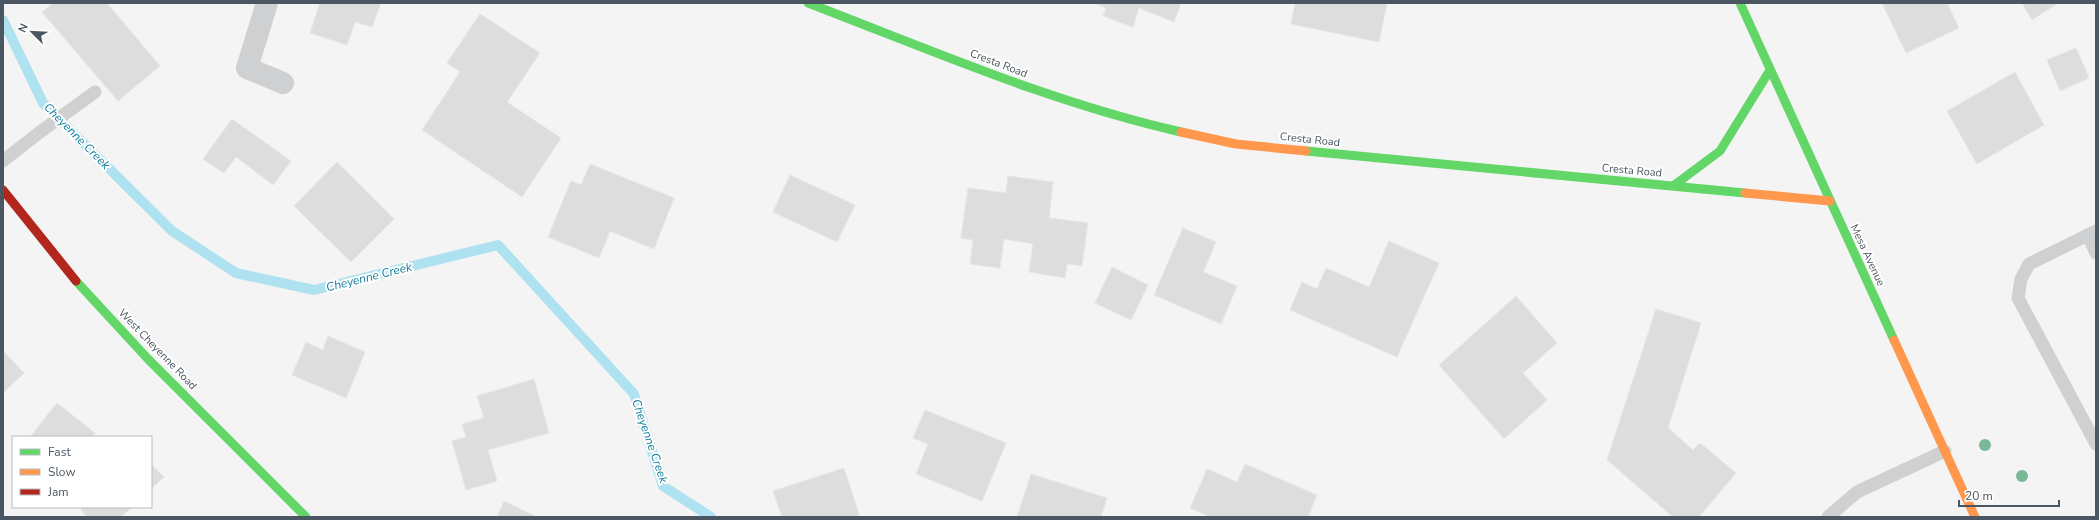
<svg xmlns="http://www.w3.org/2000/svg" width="2099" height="520" font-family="'Nunito Sans',sans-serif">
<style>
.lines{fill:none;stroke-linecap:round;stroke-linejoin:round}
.stream{stroke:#aee2f0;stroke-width:10}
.building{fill:#ddddde;stroke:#e5e6e7}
.lane{stroke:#ced0d2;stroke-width:13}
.street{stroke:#ced0d2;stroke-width:22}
.fast{stroke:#63d668;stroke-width:9}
.slow{stroke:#ff974d;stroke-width:9}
.jam{stroke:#b3261e;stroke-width:9}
.tree{fill:#7ab899}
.labels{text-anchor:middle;stroke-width:4;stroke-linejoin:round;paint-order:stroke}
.street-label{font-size:11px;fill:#4a5661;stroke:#fff}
.water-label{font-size:12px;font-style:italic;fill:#0c7c9b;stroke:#fff}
</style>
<rect width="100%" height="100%" fill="#f4f4f4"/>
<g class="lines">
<path class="stream" d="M3,20L43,103L172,231L236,273L314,290L498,245L634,394L663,486L711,517"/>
</g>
<path class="building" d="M53,3H107L160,66L118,101L42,12Z
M320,3H381L372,27L355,22L347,45L310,33Z
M1094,3H1181L1174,22L1139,8L1133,27L1103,16L1106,8Z
M1295,3H1387L1379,42L1291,24Z
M1882,3H1947L1959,28L1906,53Z
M2022,3H2058L2032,20Z
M480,14L540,53L507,102L561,138L522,197L422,130L460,72L447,63Z
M2076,48L2089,78L2060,91L2047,60Z
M2015,72L2044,125L1977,164L1947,111Z
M232,119L291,161L273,185L236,157L224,173L203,159Z
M337,162L394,219L351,262L294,206Z
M590,164L674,198L654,249L610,231L599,258L548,237L571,181L581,185Z
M790,175L855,205L837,242L773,212Z
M1008,176L1053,182L1049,218L1088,223L1082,266L1067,264L1065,278L1029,272L1033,244L1004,239L1000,268L970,264L973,240L961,238L968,188L1006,193Z
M1183,228L1216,242L1203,272L1237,286L1221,324L1154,295Z
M1389,241L1439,263L1397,357L1290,310L1302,282L1317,289L1326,268L1369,287Z
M1112,267L1148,285L1131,320L1095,303Z
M1516,296L1557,343L1523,373L1547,400L1504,439L1439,365Z
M1656,309L1701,323L1668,428L1693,450L1700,443L1736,473L1699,517H1673L1607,460Z
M328,336L365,352L346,398L292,375L306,342L323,350Z
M3,351L24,373L3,393Z
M534,379L549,433L488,450L497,481L466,490L452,441L466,437L462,424L484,418L477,396Z
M57,403L95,433L92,437H30Z
M925,410L1006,443L982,501L916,474L928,444L913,438Z
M151,464L164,477L151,489Z
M1245,464L1317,495L1308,517H1210L1190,508L1207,469L1237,482Z
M844,468L860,517H782L773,491Z
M1031,474L1107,498L1101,517H1017Z
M504,501L537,517H497Z
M83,507H132L121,517H87L81,510Z"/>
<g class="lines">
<path class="lane" d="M3,161L40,132L95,92
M2096,231L2029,264L2021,279L2018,298L2096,444
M2088,235L2096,253
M1828,517L1857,492L1945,451"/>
<path class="street" d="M267,3L247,68L283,83"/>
<path class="fast" d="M808,3C931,50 1052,103 1181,132
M1740,3L1894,340
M1306,151L1745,193
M1673,186L1720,151L1770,70
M76,281L148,359L306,517"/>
<path class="slow" d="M1181,132L1236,144L1306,151
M1745,193L1830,201
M1894,340L1975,517"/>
<path class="jam" d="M3,190L76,281"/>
</g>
<g class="tree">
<circle cx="1985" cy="445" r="6"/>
<circle cx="2022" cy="476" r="6"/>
</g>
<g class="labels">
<g class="street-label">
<text transform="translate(999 63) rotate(21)" y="4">Cresta Road</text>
<text transform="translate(1310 139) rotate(6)" y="4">Cresta Road</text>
<text transform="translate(1632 170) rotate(5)" y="4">Cresta Road</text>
<text transform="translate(1868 255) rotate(65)" y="4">Mesa Avenue</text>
<text transform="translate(158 349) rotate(46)" y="4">West Cheyenne Road</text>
</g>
<g class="water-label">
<text transform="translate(77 136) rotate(45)" y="4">Cheyenne Creek</text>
<text transform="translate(369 277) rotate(-14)" y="4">Cheyenne Creek</text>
<text transform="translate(650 441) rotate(71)" y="4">Cheyenne Creek</text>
</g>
</g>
<rect width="2099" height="520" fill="none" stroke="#4a5661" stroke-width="8"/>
<rect x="12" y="436" width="140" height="72" fill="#ffffff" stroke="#b7bbc0"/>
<rect x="20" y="449" width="20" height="6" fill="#63d668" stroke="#b7bbc0"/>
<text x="48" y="456" font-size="12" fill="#4a5661">Fast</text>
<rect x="20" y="469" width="20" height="6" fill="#ff974d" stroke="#b7bbc0"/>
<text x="48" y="476" font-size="12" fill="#4a5661">Slow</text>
<rect x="20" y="489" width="20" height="6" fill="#b3261e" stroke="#b7bbc0"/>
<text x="48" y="496" font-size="12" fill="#4a5661">Jam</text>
<g transform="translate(32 32) rotate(294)" stroke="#ffffff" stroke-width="3" paint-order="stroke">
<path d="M0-3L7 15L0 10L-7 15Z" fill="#4a5661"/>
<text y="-6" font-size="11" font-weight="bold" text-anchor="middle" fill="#4a5661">N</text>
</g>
<path d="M1959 500v6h100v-6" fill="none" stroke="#4a5661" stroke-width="2"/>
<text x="1965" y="500" font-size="12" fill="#4a5661" stroke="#ffffff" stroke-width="3" paint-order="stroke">20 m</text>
</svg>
